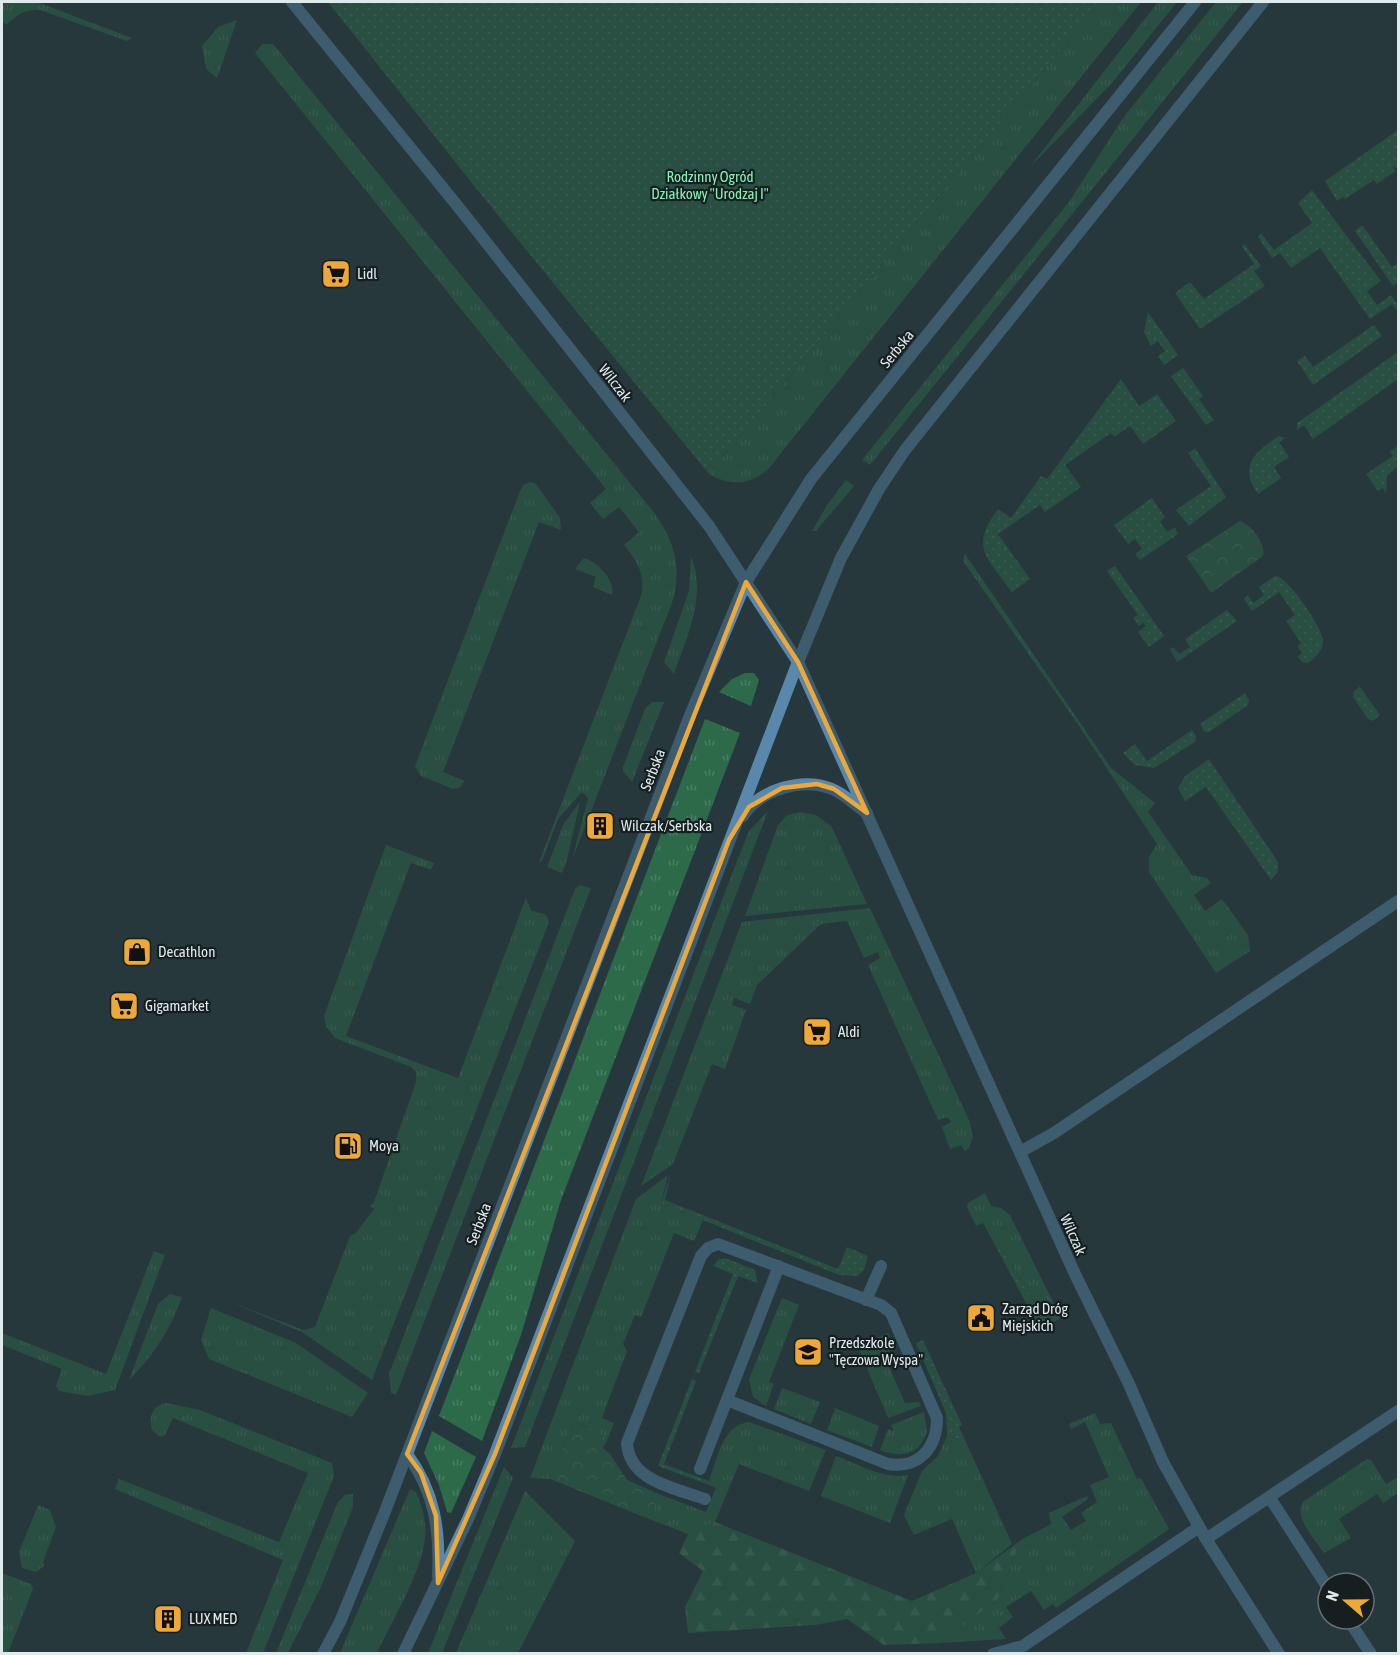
<svg xmlns="http://www.w3.org/2000/svg" width="1400" height="1655" font-family="'Asap Condensed',sans-serif">
<style>
.grass{fill:url(#grass-tufts)}
.forest{fill:url(#forest-firs)}
.park{fill:url(#park-crowns)}
.garden{fill:url(#garden-dots)}
.lines{fill:none;stroke-linecap:round;stroke-linejoin:round}
.minor{stroke:#5a88ac;stroke-width:12}
.tertiary{stroke:#5a88ac;stroke-width:12}
.marked{fill:none;stroke:#eda83b;stroke-width:4.5;stroke-linejoin:round}
.labels{text-anchor:middle;stroke-width:4.5;stroke-linejoin:round;paint-order:stroke}
.park-label{font-size:15px;fill:#83f3b7;stroke:#161e20}
.poi-label{font-size:15px;fill:#dfeaed;stroke:#161e20;text-anchor:start}
.street-label{font-size:15px;fill:#dfeaed;stroke:#161e20}
</style>
<defs>
<pattern id="grass-tufts" width="24" height="20" patternUnits="userSpaceOnUse" patternTransform="scale(1.5)"><rect width="24" height="20" fill="#2d6a4a"/><path d="M3 7l-1-3M5 7V3M7 7l1-3M15 17l-1-3M17 17v-4M19 17l1-3" fill="none" stroke="#4b7f64"/></pattern>
<pattern id="forest-firs" width="22" height="20" patternUnits="userSpaceOnUse" patternTransform="scale(1.5)"><rect width="22" height="20" fill="#2d6a4a"/><path d="M5 1l3.5 6h-7zM16 11l3.5 6h-7z" fill="#4b7f64"/></pattern>
<pattern id="park-crowns" width="20" height="18" patternUnits="userSpaceOnUse" patternTransform="scale(1.5)"><rect width="20" height="18" fill="#2d6a4a"/><path d="M2 6a3 3 0 1 1 6 0M12 15a3 3 0 1 1 6 0" fill="none" stroke="#4b7f64"/></pattern>
<pattern id="garden-dots" width="8" height="8" patternUnits="userSpaceOnUse" patternTransform="scale(1.5)"><rect width="8" height="8" fill="#2d6a4a"/><path d="M2 2h.1M6 6h.1" fill="none" stroke="#4b7f64" stroke-width="1.8" stroke-linecap="round"/></pattern>
</defs>
<rect width="100%" height="100%" fill="#26383d"/>
<path class="grass" d="M2,2H37L132,38L127,41L40,10C24,9 17,15 6,25L2,20Z
M1100,2H1141L770,467C752,485 731,487 709,474Z
M1158,2H1177L1113,82L1029,168Z
M1216,2H1243L870,465L862,460L1069,202L1123,118Z
M237,20L220,70L217,78L206,69L202,46L218,27Z
M262,44H273L652,510C674,539 683,567 672,603L572,860L588,798L582,792L558,819L542,861L539,862L642,593C645,573 636,560 624,545L639,532L619,507L603,519L590,503L606,489L255,53Z
M846,480L854,486L816,531H812L827,505Z
M531,482L536,484L560,518L561,530L539,522L443,772L465,781L459,788L453,789L421,776L415,766L520,491L524,484Z
M965,554L1111,768L1155,803L1148,812L1192,875L1207,878L1211,883L1194,895L1205,911L1222,899L1248,935L1250,951L1216,973L1149,872V857L1157,844L1077,723L963,561Z
M691,556C707,597 687,636 674,674L664,662L689,591Z
M584,558C597,561 616,581 612,595L593,587L596,577L575,569Z
M745,673H754L759,680L751,706L719,692L732,679Z
M652,702H664L632,782L623,771V767L645,709Z
M705,719L740,733L561,1200L521,1335L482,1441L439,1416Z
M580,802L567,860L562,873L547,867L564,823Z
M768,811L525,1447L511,1448L744,843L749,831Z
M800,812L816,815L832,827L867,904L745,916L778,825L787,815Z
M386,845L434,863L431,870L411,863L346,1036L458,1078L526,898L531,910L546,915L549,922L372,1380L302,1332L228,1301L303,1330L315,1327L350,1236L356,1233L374,1209L370,1206L374,1202L416,1082V1072L411,1067L335,1038L326,1026L324,1016Z
M579,885L591,888L396,1395L391,1393L389,1374L575,889Z
M870,908L969,1120L973,1136L969,1148L965,1151L961,1145L950,1149L942,1127L951,1122L948,1117L938,1120L868,965L880,958L878,952L864,958L847,921L821,924L757,985L750,1004L734,998L732,1005L746,1010L725,1069L712,1064L673,1164L641,1186L742,922Z
M668,1175L661,1203L703,1220L694,1241L674,1233L641,1317L635,1315L623,1344L627,1351L602,1418L614,1423L608,1438L597,1433L599,1427L591,1423L589,1428L574,1421L550,1479L530,1478L636,1199Z
M985,1193L991,1206L1001,1208L1010,1215L1061,1318L1049,1325L990,1231L988,1232L983,1223L976,1226L967,1207L968,1203Z
M154,1251L165,1255L115,1390L88,1396L59,1391L56,1386L62,1369L2,1345V1333L106,1374Z
M170,1294L182,1297C170,1330 154,1355 129,1380L158,1304Z
M782,1298L799,1305L769,1382L774,1384L766,1406L753,1397L749,1379Z
M211,1308L296,1343L368,1393L352,1417L209,1359L201,1340Z
M888,1333L894,1346L884,1356L905,1403L919,1402L921,1406L888,1418L858,1347Z
M782,1388L820,1402L811,1424L774,1409Z
M166,1403L200,1410L332,1463L334,1476L263,1653H246L283,1560L115,1489L119,1479L279,1542L308,1473L173,1418L165,1435L160,1437L152,1430C148,1417 153,1405 166,1403Z
M835,1408L879,1426L872,1447L827,1430Z
M924,1412L927,1431C920,1456 900,1458 880,1450L888,1429L894,1431L891,1425Z
M1095,1413L1100,1424L1111,1423L1137,1479L1141,1478L1169,1529L1056,1608L1053,1604L1044,1610L1031,1591L1006,1607L1013,1617L999,1628L1006,1639L940,1643L997,1600L1021,1540L1051,1524L1049,1513L1087,1496L1088,1499L1062,1517L1071,1530L1086,1521L1081,1513L1097,1502L1090,1485L1109,1477L1085,1422L1071,1429L1069,1424Z
M749,1422L826,1450L809,1491L739,1464L715,1522L688,1534L649,1519L659,1494L706,1512L716,1488L709,1481C717,1459 722,1425 749,1422Z
M432,1431L476,1457L451,1513L447,1512L439,1485L424,1453Z
M947,1436L965,1440L1012,1544L976,1573L952,1519L914,1535L904,1515L922,1471L938,1456Z
M836,1456C858,1464 884,1480 908,1475L890,1523L821,1496Z
M1367,1459L1371,1460L1386,1484L1398,1477V1493L1383,1503L1377,1494L1339,1519L1351,1538L1324,1553C1315,1539 1292,1516 1304,1501Z
M504,1467L513,1478L442,1653H428Z
M410,1489L416,1492C422,1507 427,1522 425,1538C423,1569 391,1623 377,1653H340Z
M525,1491L575,1541L518,1653H456Z
M353,1494V1507L320,1589L288,1653H276L338,1502L345,1495Z
M38,1505L50,1510L56,1527L43,1562L44,1566L36,1572L22,1568L19,1552Z
M2,1573L31,1584L33,1589L8,1653H2Z"/>
<path class="forest" d="M715,1522L912,1601L976,1573L1021,1540L997,1600L940,1643L884,1645L847,1619L815,1625L688,1633L685,1607L703,1571L679,1553L688,1534Z"/>
<path class="park" d="M1240,521C1251,524 1266,544 1263,556L1211,593L1186,556Z
M574,1421L588,1428L591,1423L600,1427L597,1433L608,1438L603,1448L610,1454L627,1480L659,1494L649,1519L550,1479Z"/>
<path class="garden" d="M328,2H1100L709,474L479,192Z
M1398,130V169L1393,166L1395,171L1377,184L1374,180L1345,199L1343,197L1337,201L1325,181Z
M1312,190L1381,281L1367,291L1377,305L1391,295L1398,305V312L1392,304L1370,319L1320,248L1291,268L1280,253L1272,258L1258,237L1261,233L1274,250L1312,223L1298,203Z
M1362,225L1392,267L1398,263V282L1393,286L1355,231Z
M1244,244L1261,266L1254,271L1265,286L1200,329L1175,293L1190,282L1204,299L1254,264L1242,246Z
M1148,312L1178,355L1164,365L1158,356L1165,351L1158,341L1151,346L1144,332Z
M1374,325L1382,336L1313,385L1297,361L1305,356L1313,367Z
M1398,352V379L1313,439L1304,425L1297,430V423Z
M1183,368L1203,396L1199,399L1214,420L1206,425L1171,376Z
M1121,379L1139,406L1157,394L1176,421L1143,444L1130,426L1114,437L1111,433L1065,465L1081,487L1045,512L1040,505L998,534L1030,579L1012,592C987,557 969,548 998,509L1011,518L1041,476L1047,479Z
M1279,436L1285,438L1279,442L1289,457L1274,467L1281,478L1258,494C1238,465 1255,452 1279,436Z
M1398,446V466L1387,476L1386,494L1383,488L1378,491L1366,474L1393,456L1390,452Z
M1195,448L1226,497L1189,526L1176,510L1211,486L1188,453Z
M1152,498L1165,517L1160,522L1167,532L1175,527L1178,534L1140,560L1135,554L1142,549L1135,539L1128,544L1114,525Z
M1115,566L1164,636L1149,647L1138,632L1146,626L1143,623L1139,626L1133,618L1138,615L1107,571Z
M1275,576C1287,575 1322,627 1323,640C1323,651 1316,657 1308,663L1302,662L1298,657L1302,653L1297,646L1301,643L1286,621L1295,615L1279,592L1252,611L1244,599L1248,595L1253,603L1264,595L1259,587Z
M1227,610L1237,621L1177,662L1170,649L1173,647L1179,654L1190,647L1185,639Z
M1360,687L1380,715L1373,721L1368,719L1353,697L1354,691Z
M1245,693L1249,700L1248,705L1209,732L1204,731L1200,724Z
M1192,730L1196,736L1195,742L1154,768L1135,765L1123,753L1135,744L1147,761Z
M1209,759L1278,862V872L1271,880L1206,787L1185,801L1178,788L1185,776Z
M671,1173L665,1200L838,1269L847,1247L868,1256L864,1270L857,1276L839,1275L661,1203Z
M990,1231L1049,1325L1040,1329L988,1232Z
M726,1258L755,1270L758,1283L738,1276L699,1373L695,1372L733,1274L713,1266L719,1259Z
M923,1340L962,1425L959,1427L965,1440L947,1436L946,1413L916,1343Z
M692,1379L696,1381L664,1464L709,1481L717,1488L658,1466Z"/>
<g class="lines">
<path class="minor" d="M292,2L460,209L709,526L798,662L1074,1272L1129,1384L1163,1462L1206,1539L1279,1654
M1020,1152L1054,1133L1398,901
M866,1300L881,1266
M700,1469L779,1266
M1270,1498L1328,1588
M705,1499C675,1488 629,1481 627,1443L701,1256L708,1248L718,1244L881,1305L891,1313L937,1418C937,1448 919,1469 888,1464L727,1400
M1206,1539L1398,1411
M1348,1619L1371,1654
M993,1654L1023,1646L1199,1527"/>
<path class="tertiary" d="M743,816C760,789 803,777 832,789C845,794 856,806 867,813
M407,1454C435,1492 440,1530 438,1576
M323,1654L340,1622L384,1514L691,713L746,582L811,479L1195,2
M403,1654L468,1519L495,1454L798,662L841,558L879,489L905,450L1263,2"/>
</g>
<path d="M0 0H1400V1655H0ZM746,582L798,662L867,813L834,789L817,784L782,788L749,807L729,840L495,1454L438,1583L436,1516L421,1473L407,1454Z" fill="#26383d" fill-opacity=".55" fill-rule="evenodd"/>
<path class="marked" d="M746,582L798,662L867,813L834,789L817,784L782,788L749,807L729,840L495,1454L438,1583L436,1516L421,1473L407,1454Z"/>
<defs>
<g id="supermarket-square" transform="scale(1.5)"><rect x="-9" y="-9" width="18" height="18" rx="4" fill="#eda83b" stroke="#161e20"/><path d="M-6-5.5h2.5l.6 2H6L4.5 2H-2.5L-4.4-4H-6ZM-1.5 3.2a1.3 1.3 0 1 0 .1 0ZM3 3.2a1.3 1.3 0 1 0 .1 0Z" fill="#111"/></g>
<g id="building-square" transform="scale(1.5)"><rect x="-9" y="-9" width="18" height="18" rx="4" fill="#eda83b" stroke="#161e20"/><path d="M-4-6H4V6H1V3H-1V6H-4ZM-2.5-4.3h1.7v1.8h-1.7ZM.8-4.3h1.7v1.8H.8ZM-2.5-1h1.7V.8h-1.7ZM.8-1h1.7V.8H.8Z" fill="#111"/></g>
<g id="shop-square" transform="scale(1.5)"><rect x="-9" y="-9" width="18" height="18" rx="4" fill="#eda83b" stroke="#161e20"/><path d="M-5-2.5h2.3a2.7 3.5 0 0 1 5.4 0H5L5.5 6h-11ZM-1.5-2.5h3a1.5 2.3 0 0 0-3 0Z" fill="#111"/></g>
<g id="fuel-square" transform="scale(1.5)"><rect x="-9" y="-9" width="18" height="18" rx="4" fill="#eda83b" stroke="#161e20"/><path d="M-5.5-6h7V0h2V4h1.3V-2.5L3-4.5l.8-.8L6-3V5H2.5V1h-1V6h-7ZM-4.2-4.7v3.2H.2V-4.7Z" fill="#111"/></g>
<g id="civic-square" transform="scale(1.5)"><rect x="-9" y="-9" width="18" height="18" rx="4" fill="#eda83b" stroke="#161e20"/><path d="M-.6-6.5H3V-4.5H.6V-3L4-1V1h2V6H-6V1h2V-1L-.6-3ZM-1.2 2.5V6h2.4V2.5Z" fill="#111"/></g>
<g id="school-square" transform="scale(1.5)"><rect x="-9" y="-9" width="18" height="18" rx="4" fill="#eda83b" stroke="#161e20"/><path d="M0-5L7-2L0 1L-7-2ZM-4 1L0 2.5L4 1V4Q0 6-4 4Z" fill="#111"/></g>
</defs>
<g fill-rule="evenodd">
<use href="#supermarket-square" x="336" y="274"/>
<use href="#building-square" x="600" y="826"/>
<use href="#shop-square" x="137" y="952"/>
<use href="#supermarket-square" x="124" y="1006"/>
<use href="#supermarket-square" x="817" y="1032"/>
<use href="#fuel-square" x="348" y="1146"/>
<use href="#civic-square" x="981" y="1318"/>
<use href="#school-square" x="808" y="1352"/>
<use href="#building-square" x="168" y="1619"/>
</g>
<g class="labels">
<g class="park-label">
<text x="710" y="182">Rodzinny Ogród<tspan x="710" dy="17">Działkowy "Urodzaj I"</tspan></text>
</g>
<g class="poi-label">
<text x="357" y="279">Lidl</text>
<text x="621" y="831">Wilczak/Serbska</text>
<text x="158" y="957">Decathlon</text>
<text x="145" y="1011">Gigamarket</text>
<text x="838" y="1037">Aldi</text>
<text x="369" y="1151">Moya</text>
<text x="1002" y="1314">Zarząd Dróg<tspan x="1002" dy="17">Miejskich</tspan></text>
<text x="829" y="1348">Przedszkole<tspan x="829" dy="17">"Tęczowa Wyspa"</tspan></text>
<text x="189" y="1624">LUX MED</text>
</g>
<g class="street-label">
<text transform="translate(897 349) rotate(-51)" y="5">Serbska</text>
<text transform="translate(615 383) rotate(52)" y="5">Wilczak</text>
<text transform="translate(653 770) rotate(-69)" y="5">Serbska</text>
<text transform="translate(479 1224) rotate(-69)" y="5">Serbska</text>
<text transform="translate(1073 1235) rotate(66)" y="5">Wilczak</text>
</g>
</g>
<rect width="1400" height="1655" fill="none" stroke="#dfeaed" stroke-width="6"/>
<g transform="translate(1346 1601) rotate(290)"><circle r="28" fill="#161e20" stroke="#667072" stroke-width="1.5"/>
<path d="M0-4.5L10 22L0 15L-10 22Z" fill="#eda83b"/>
<text y="-9" font-size="16" font-weight="bold" text-anchor="middle" fill="#dfeaed">N</text>
</g>
</svg>
